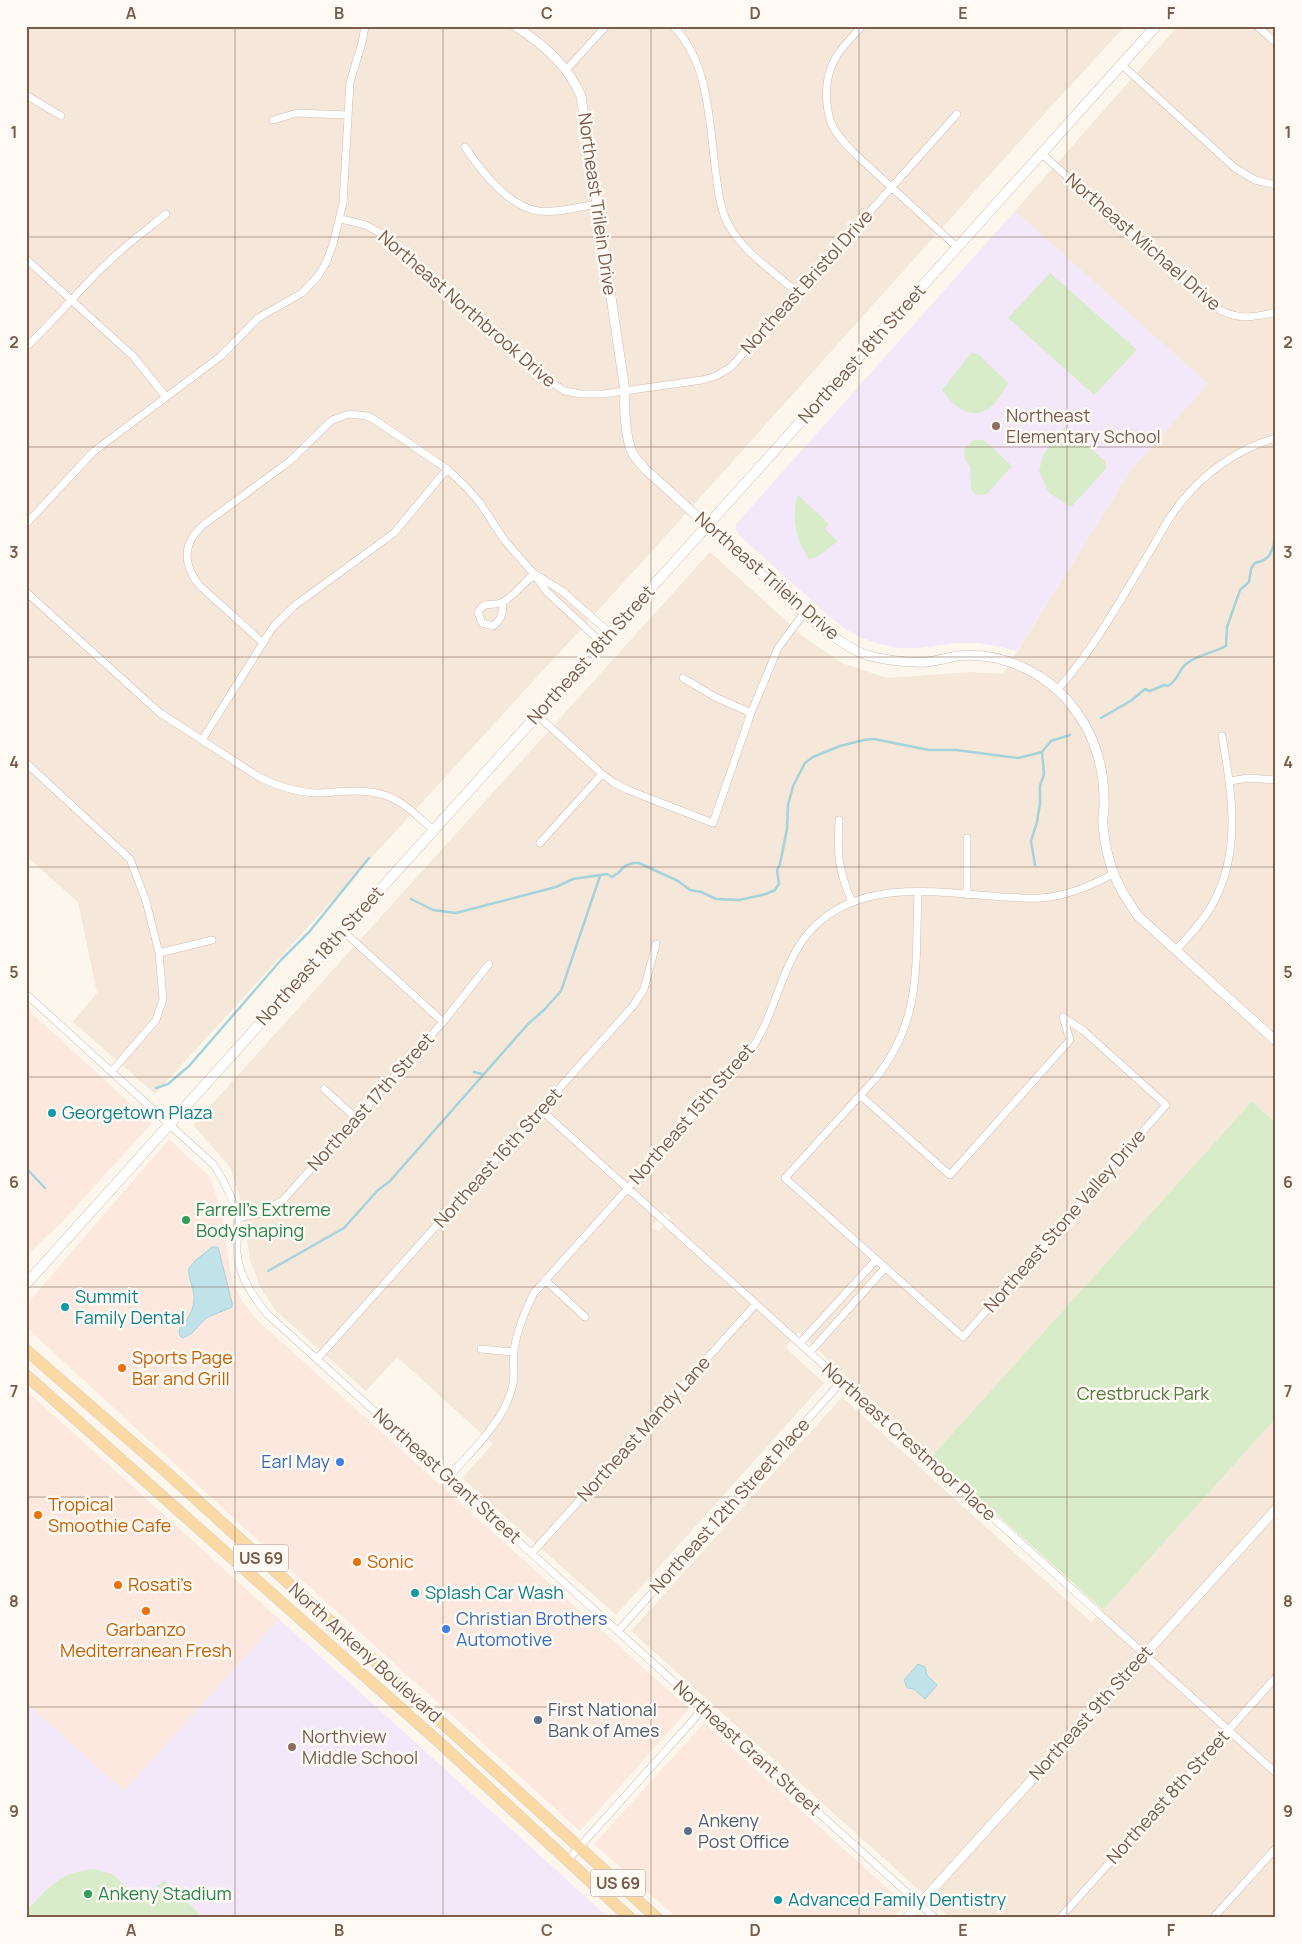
<svg xmlns="http://www.w3.org/2000/svg" width="1302" height="1944" font-family="Manrope,sans-serif">
<style>
.residential{fill:#f5e8da;fill-rule:evenodd}
.commercial{fill:#fde8e0}
.education{fill:#f3e8fa}
.green{fill:#d8ecc9}
.water{fill:#bfe3e8;stroke:#a5d3da}
.lines{fill:none;stroke-linecap:round;stroke-linejoin:round}
.stream{stroke:#a5d3da;stroke-width:2.5}
.minor-casing{stroke:#d1beb0;stroke-width:8}
.tertiary-casing{stroke:#d1beb0;stroke-width:10}
.secondary-casing{stroke:#d6c0b0;stroke-width:11}
.primary-casing{stroke:#dad1cd;stroke-width:12}
.minor{stroke:#fff;stroke-width:7}
.tertiary{stroke:#fff;stroke-width:9}
.secondary{stroke:#fff;stroke-width:10}
.primary{stroke:#fbd9a5;stroke-width:11}
.grid{fill:none;stroke:#7a5c4d;stroke-width:1;stroke-opacity:0.55}
.education-dot{fill:#8d6e63;stroke:#fffaf3;stroke-width:2}
.culture-dot{fill:#0f9aa8;stroke:#fffaf3;stroke-width:2}
.leisure-dot{fill:#2e9e5b;stroke:#fffaf3;stroke-width:2}
.food-dot{fill:#e8710a;stroke:#fffaf3;stroke-width:2}
.shop-dot{fill:#3f7fe0;stroke:#fffaf3;stroke-width:2}
.service-dot{fill:#5c6f8a;stroke:#fffaf3;stroke-width:2}
.labels{text-anchor:middle;stroke-width:5;stroke-linejoin:round;paint-order:stroke}
.shield{fill:#fffaf3;stroke:#a28b7f;stroke-width:1}
.shield-label{font-size:16px;font-weight:bold;fill:#7a5c4d}
.street-label{font-size:18px;fill:#7a5c4d;stroke:#fffaf3}
.education-label{font-size:18px;fill:#785e54;stroke:#fffaf3;text-anchor:start}
.culture-label{font-size:18px;fill:#0d838f;stroke:#fffaf3;text-anchor:start}
.leisure-label{font-size:18px;fill:#27864d;stroke:#fffaf3;text-anchor:start}
.food-label{font-size:18px;fill:#c56008;stroke:#fffaf3;text-anchor:start}
.park-label{font-size:18px;fill:#537a41;stroke:#fffaf3}
.shop-label{font-size:18px;fill:#366cbe;stroke:#fffaf3;text-anchor:end}
.service-label{font-size:18px;fill:#4e5e75;stroke:#fffaf3;text-anchor:start}
.neatline{fill:none;stroke:#7a5c4d;stroke-width:2}
.grid-label{font-size:16px;text-anchor:middle;font-weight:bold;fill:#7a5c4d}
</style>
<rect width="100%" height="100%" fill="#fdf6ec"/>
<path class="residential" d="M26,26H1125L1047,111L645,559L155,1094L73,1022L97,993L78,902L26,856Z
M1178,26H1276V1123L1252,1101L932,1456L798,1332L786,1348L824,1383L616,1615L462,1478L493,1444L397,1357L366,1391L275,1310L260,1287L250,1260L242,1204L230,1167L193,1125L710,552L804,637L842,663L887,678L970,672L1003,674L1132,468L1207,384L1015,211ZM664,1212L671,1217L659,1231L651,1227Z
M842,1397L1091,1622L1078,1637L1276,1418V1918H950L631,1631Z"/>
<path class="commercial" d="M26,1008L152,1123L62,1222L26,1256Z
M169,1139L210,1177L221,1211L232,1281L242,1301L257,1320L689,1709L580,1831L241,1525L26,1327V1305Z
M26,1390L279,1619L124,1791L26,1703Z
M704,1723L905,1904L893,1918H677L594,1844Z"/>
<path class="education" d="M1015,211L1208,384L1132,468L1017,651L997,646L977,643H957L918,648H899L880,644L862,638L845,629L830,617L739,535L736,530V524Z
M279,1619L609,1918H26V1703L124,1791Z"/>
<path class="green" d="M1050,273L1137,350L1094,395L1008,318Z
M971,353L978,354L1008,383C1004,389 1000,398 995,403C975,424 955,409 942,390Z
M1065,427L1105,461L1106,469L1071,507L1049,493L1039,472L1043,454Z
M973,440H984L1012,466L987,494L976,495L971,490L970,466L966,462L964,450Z
M798,495L829,524L825,529L838,541L817,557L809,559C797,543 790,515 798,495Z
M1252,1101L1276,1123V1418L1103,1610L932,1456Z
M95,1869L112,1874L143,1901L164,1880L204,1918H26V1912C47,1888 61,1871 95,1869Z"/>
<path class="water" d="M212,1247H218L232,1303V1307L206,1318L191,1334L183,1338L180,1336L179,1330C187,1321 195,1309 194,1296C193,1286 188,1278 189,1268L196,1260Z
M918,1664L925,1667L927,1675L937,1685L925,1699L914,1689L907,1688L904,1680Z"/>
<g class="lines">
<path class="stream" d="M1101,718L1132,700L1145,689L1150,691L1164,685L1168,686C1180,678 1177,672 1186,664C1197,655 1213,653 1226,646L1227,627L1240,590L1249,582L1251,569L1255,563C1268,560 1271,555 1274,543L1276,544
M1035,865L1031,841L1037,822L1040,803V786L1044,774L1042,752
M411,899L433,910L456,913L556,887L573,879L607,874L612,877L618,873L625,866L633,863H639L678,881L690,890L701,892L716,899L739,900L766,894L775,890L779,884L777,870L780,864L787,829L788,805L793,786L805,763L813,757L840,746L864,740L874,739L929,750H956L1018,758L1042,752L1051,741L1070,735
M474,1072L482,1074
M156,1088L168,1084L189,1066L281,960L310,931L369,858
M26,1168L45,1188
M268,1271L344,1228L378,1190L390,1181L528,1024L544,1010L561,991L600,876"/>
<g class="minor-casing">
<path id="minor" d="M673,26C710,63 709,124 716,174C718,190 720,207 727,222C742,252 773,271 797,292
M1257,26L1276,43
M861,27C852,37 842,47 836,57C824,77 824,104 832,125C837,136 846,144 854,153L958,248
M1122,65L1235,168L1255,180L1276,185
M566,70L606,26
M26,95L61,116
M273,120L297,113L348,115
M465,147C481,171 508,207 539,211C558,213 579,207 597,204
M1042,154L1211,305C1235,320 1249,319 1276,312
M341,219L366,225L385,236L541,376L565,391L581,394H603L702,380L716,376L731,367L957,114
M26,259L133,356L166,397
M26,347C54,321 77,292 104,266C123,247 145,231 166,214
M26,524L93,452L209,365L222,355L258,318L302,293L318,276L326,263L333,244L343,203L350,82L362,43L365,26
M535,574L562,591L611,634
M26,592L160,713L259,777C277,786 294,792 315,793C339,793 363,787 387,796C406,803 419,818 434,831
M503,602C503,613 502,619 493,626L482,623L478,613C483,601 491,606 501,603C511,599 526,581 534,574
M262,642L199,585C183,564 182,544 203,525L290,461L332,420L349,414L367,416L375,420L447,469L466,487L480,503L505,541L534,574L547,592L602,643
M683,678L715,697L751,713
M1057,690C1093,651 1124,594 1152,548C1163,529 1174,508 1190,492C1211,468 1245,446 1276,438
M537,715L602,774L614,783L628,790L713,823L751,713L778,648L804,613
M202,740L273,627L294,606L394,533L447,469
M26,763L130,859L146,901L159,953L163,999L156,1020L112,1071
M1230,781L1248,778L1276,780
M839,820C837,854 838,870 852,902
M540,843L602,774
M918,892C915,964 923,1020 875,1079L785,1178L963,1337L1166,1105L1084,1031L1063,1017
M967,895V838
M343,931L443,1022
M1176,950C1189,936 1203,921 1212,905C1242,852 1232,794 1222,736
M159,953L212,940
M26,994L214,1165C224,1181 234,1199 237,1218C238,1229 237,1241 237,1253C239,1276 253,1297 267,1314L935,1918
M324,1089L356,1118
M860,1095L950,1175L1070,1040L1063,1017
M541,1110L1276,1773
M237,1218L262,1213L283,1200L443,1022L489,964
M545,1280L585,1317
M800,1343L876,1260
M481,1349L513,1352
M810,1352L885,1268
M317,1359L633,1006L644,989L656,944
M448,1478C471,1451 503,1423 512,1388C516,1374 512,1363 514,1350C517,1330 525,1311 534,1293L748,1054C778,1014 780,958 817,924C867,878 942,893 1003,897C1016,897 1029,899 1041,898C1067,896 1091,886 1113,874
M532,1553L756,1304
M618,1631L842,1381
M567,1861L703,1709
M1060,1918L1276,1677
M1213,1918L1276,1848"/>
</g>
<g class="tertiary-casing">
<path id="tertiary" d="M515,26C542,43 569,67 581,96L625,391C624,407 625,439 633,454C636,459 641,464 645,469L804,613C821,627 843,646 864,654C881,660 909,663 927,662C937,661 947,658 957,656C1004,651 1052,675 1078,714C1095,738 1104,769 1104,799C1105,808 1102,817 1103,826C1107,864 1116,885 1138,916L1276,1041
M907,1918L1276,1509"/>
</g>
<g class="secondary-casing">
<path id="secondary" d="M26,1284L1156,26"/>
</g>
<g class="primary-casing">
<path id="primary" d="M26,1350L164,1470L657,1918
M26,1375L440,1743L630,1918"/>
</g>
<use href="#minor" class="minor"/>
<use href="#tertiary" class="tertiary"/>
<use href="#secondary" class="secondary"/>
<use href="#primary" class="primary"/>
</g>
<path class="grid" d="M235,26V1918M443,26V1918M651,26V1918M859,26V1918M1067,26V1918M26,237H1276M26,447H1276M26,657H1276M26,867H1276M26,1077H1276M26,1287H1276M26,1497H1276M26,1707H1276"/>
<g class="education-dot">
<circle cx="996" cy="426" r="5"/>
<circle cx="292" cy="1747" r="5"/>
</g>
<g class="culture-dot">
<circle cx="52" cy="1113" r="5"/>
<circle cx="65" cy="1307" r="5"/>
<circle cx="415" cy="1593" r="5"/>
<circle cx="778" cy="1900" r="5"/>
</g>
<g class="leisure-dot">
<circle cx="186" cy="1220" r="5"/>
<circle cx="88" cy="1894" r="5"/>
</g>
<g class="food-dot">
<circle cx="122" cy="1368" r="5"/>
<circle cx="38" cy="1515" r="5"/>
<circle cx="357" cy="1562" r="5"/>
<circle cx="118" cy="1585" r="5"/>
<circle cx="146" cy="1611" r="5"/>
</g>
<g class="shop-dot">
<circle cx="340" cy="1462" r="5"/>
<circle cx="446" cy="1629" r="5"/>
</g>
<g class="service-dot">
<circle cx="538" cy="1720" r="5"/>
<circle cx="688" cy="1831" r="5"/>
</g>
<g class="labels">
<g class="shield">
<rect x="233.5" y="1544.5" width="55" height="27" rx="4"/>
<rect x="590.5" y="1869.5" width="55" height="27" rx="4"/>
</g>
<g class="shield-label">
<text x="261" y="1564">US 69</text>
<text x="618" y="1889">US 69</text>
</g>
<g class="street-label">
<text transform="translate(597 204) rotate(82)" y="6">Northeast Trilein Drive</text>
<text transform="translate(1143 242) rotate(41)" y="6">Northeast Michael Drive</text>
<text transform="translate(807 282) rotate(-48)" y="6">Northeast Bristol Drive</text>
<text transform="translate(467 309) rotate(41)" y="6">Northeast Northbrook Drive</text>
<text transform="translate(862 354) rotate(-48)" y="6">Northeast 18th Street</text>
<text transform="translate(767 576) rotate(41)" y="6">Northeast Trilein Drive</text>
<text transform="translate(591 655) rotate(-48)" y="6">Northeast 18th Street</text>
<text transform="translate(320 956) rotate(-48)" y="6">Northeast 18th Street</text>
<text transform="translate(371 1102) rotate(-48)" y="6">Northeast 17th Street</text>
<text transform="translate(692 1114) rotate(-49)" y="6">Northeast 15th Street</text>
<text transform="translate(498 1158) rotate(-48)" y="6">Northeast 16th Street</text>
<text transform="translate(1065 1221) rotate(-49)" y="6">Northeast Stone Valley Drive</text>
<text transform="translate(644 1429) rotate(-48)" y="6">Northeast Mandy Lane</text>
<text transform="translate(909 1442) rotate(42)" y="6">Northeast Crestmoor Place</text>
<text transform="translate(447 1476) rotate(42)" y="6">Northeast Grant Street</text>
<text transform="translate(730 1506) rotate(-48)" y="6">Northeast 12th Street Place</text>
<text transform="translate(365 1653) rotate(42)" y="6">North Ankeny Boulevard</text>
<text transform="translate(1091 1713) rotate(-48)" y="6">Northeast 9th Street</text>
<text transform="translate(747 1748) rotate(42)" y="6">Northeast Grant Street</text>
<text transform="translate(1168 1797) rotate(-48)" y="6">Northeast 8th Street</text>
</g>
<g class="education-label">
<text x="1006" y="422">Northeast<tspan x="1006" dy="21">Elementary School</tspan></text>
<text x="302" y="1743">Northview<tspan x="302" dy="21">Middle School</tspan></text>
</g>
<g class="culture-label">
<text x="62" y="1119">Georgetown Plaza</text>
<text x="75" y="1303">Summit<tspan x="75" dy="21">Family Dental</tspan></text>
<text x="425" y="1599">Splash Car Wash</text>
<text x="788" y="1906">Advanced Family Dentistry</text>
</g>
<g class="leisure-label">
<text x="196" y="1216">Farrell's Extreme<tspan x="196" dy="21">Bodyshaping</tspan></text>
<text x="98" y="1900">Ankeny Stadium</text>
</g>
<g class="food-label">
<text x="132" y="1364">Sports Page<tspan x="132" dy="21">Bar and Grill</tspan></text>
<text x="48" y="1511">Tropical<tspan x="48" dy="21">Smoothie Cafe</tspan></text>
<text x="367" y="1568">Sonic</text>
<text x="128" y="1591">Rosati's</text>
<text x="146" y="1636" text-anchor="middle">Garbanzo<tspan x="146" dy="21">Mediterranean Fresh</tspan></text>
</g>
<g class="park-label">
<text x="1143" y="1400">Crestbruck Park</text>
</g>
<g class="shop-label">
<text x="330" y="1468">Earl May</text>
<text x="456" y="1625" text-anchor="start">Christian Brothers<tspan x="456" dy="21">Automotive</tspan></text>
</g>
<g class="service-label">
<text x="548" y="1716">First National<tspan x="548" dy="21">Bank of Ames</tspan></text>
<text x="698" y="1827">Ankeny<tspan x="698" dy="21">Post Office</tspan></text>
</g>
</g>
<rect width="1302" height="1944" fill="none" stroke="#fffaf3" stroke-width="55"/>
<rect x="28" y="28" width="1246" height="1888" class="neatline"/>
<g class="grid-label">
<text x="131" y="19">A</text>
<text x="339" y="19">B</text>
<text x="547" y="19">C</text>
<text x="755" y="19">D</text>
<text x="963" y="19">E</text>
<text x="1171" y="19">F</text>
<text x="14" y="138">1</text>
<text x="1288" y="138">1</text>
<text x="14" y="348">2</text>
<text x="1288" y="348">2</text>
<text x="14" y="558">3</text>
<text x="1288" y="558">3</text>
<text x="14" y="768">4</text>
<text x="1288" y="768">4</text>
<text x="14" y="978">5</text>
<text x="1288" y="978">5</text>
<text x="14" y="1188">6</text>
<text x="1288" y="1188">6</text>
<text x="14" y="1397">7</text>
<text x="1288" y="1397">7</text>
<text x="14" y="1607">8</text>
<text x="1288" y="1607">8</text>
<text x="14" y="1817">9</text>
<text x="1288" y="1817">9</text>
<text x="131" y="1936">A</text>
<text x="339" y="1936">B</text>
<text x="547" y="1936">C</text>
<text x="755" y="1936">D</text>
<text x="963" y="1936">E</text>
<text x="1171" y="1936">F</text>
</g>
</svg>
